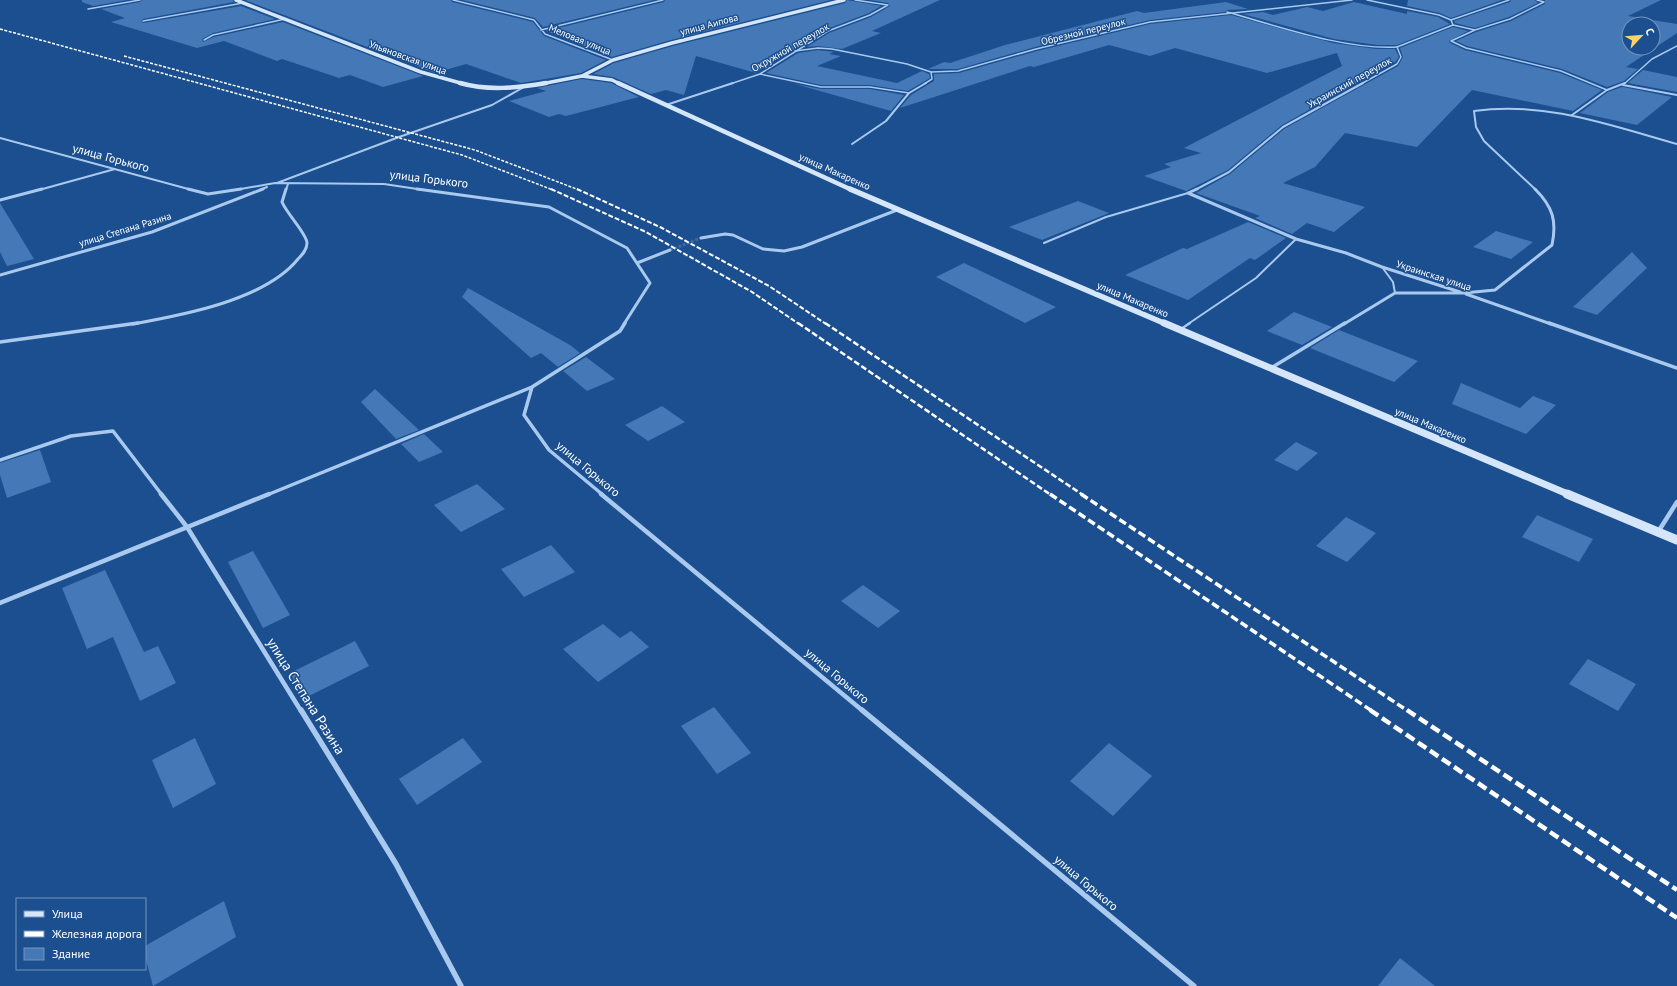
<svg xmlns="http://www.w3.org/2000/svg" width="1677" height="986" font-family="'PT Sans',sans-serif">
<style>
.building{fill:#4478b7;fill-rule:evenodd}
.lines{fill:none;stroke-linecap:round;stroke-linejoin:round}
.street-tunnel{stroke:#3d69a0;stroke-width:3;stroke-dasharray:3 1.5;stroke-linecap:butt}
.lane-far2{stroke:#a9c9ee;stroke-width:1.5}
.lane-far1{stroke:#a9c9ee;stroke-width:2}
.lane{stroke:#a9c9ee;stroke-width:2.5}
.street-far5{stroke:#a9c9ee;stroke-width:1.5}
.street-far4{stroke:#a9c9ee;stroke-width:2}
.street-far3{stroke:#a9c9ee;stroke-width:3}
.street-far2{stroke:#a9c9ee;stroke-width:3.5}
.street-far1{stroke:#a9c9ee;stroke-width:4.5}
.street{stroke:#a9c9ee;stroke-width:5.5}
.secondary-far4{stroke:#d6e6fa;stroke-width:3.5}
.secondary-far3{stroke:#d6e6fa;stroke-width:4.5}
.secondary-far2{stroke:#d6e6fa;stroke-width:5.5}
.secondary-far1{stroke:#d6e6fa;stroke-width:7}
.secondary{stroke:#d6e6fa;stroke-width:9}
.rail-far4{stroke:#fff;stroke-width:1.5;stroke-dasharray:3 1.5;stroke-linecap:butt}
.rail-far3{stroke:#fff;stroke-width:2;stroke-dasharray:5 2;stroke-linecap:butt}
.rail-far2{stroke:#fff;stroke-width:2.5;stroke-dasharray:6 2.5;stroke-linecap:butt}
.rail-far1{stroke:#fff;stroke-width:3.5;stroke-dasharray:8 3.5;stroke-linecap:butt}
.rail{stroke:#fff;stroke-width:4.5;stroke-dasharray:10 4.5;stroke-linecap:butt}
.labels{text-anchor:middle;stroke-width:3;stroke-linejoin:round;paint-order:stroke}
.far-street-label{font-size:10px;fill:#fff;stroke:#1b4f8f}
.street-label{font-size:12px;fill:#fff;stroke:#1b4f8f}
.near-street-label{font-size:14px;fill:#fff;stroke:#1b4f8f}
</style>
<rect width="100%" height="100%" fill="#1b4f8f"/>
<path class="building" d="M82,0H127L93,6L82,2Z
M142,0H233L234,2L143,19L141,21L143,23L241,6L275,19L213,33L202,39L203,42L214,37L283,22L423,76L383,87L350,75L339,78L282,59L277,61L224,41L197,48L111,22L125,18L101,9L140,2Z
M245,0H451L452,2L533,22L544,36L606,60L581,73L521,83L466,64L435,73Z
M462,0H654L543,27L535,18Z
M665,0H831L671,40L612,57L546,31L664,2Z
M847,0L881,6L869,13L827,29L756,73L696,56L684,95L666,90L651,94L613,77L593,74L614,63L673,46L845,3Z
M870,0H940L872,31L881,33L842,49L818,46L807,47L829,33L871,17L890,6L888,3Z
M1408,0H1502L1451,18L1440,13L1407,6Z
M1511,0H1535L1538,3L1509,17L1475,28L1455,23L1454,21L1510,2Z
M1545,0H1661L1628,16L1677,24V33L1626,67L1638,69L1624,81L1607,87L1562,69L1467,46L1456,41L1476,32L1511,21L1545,4ZM1629,24H1653V48H1629Z
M1226,2L1248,9L1227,10L1225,12L1150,20L1035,47L958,69H928L944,62L950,63L1005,45L1137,11L1144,13Z
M1354,2L1407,14V11L1438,17L1450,24L1397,45H1377L1334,39L1243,14L1263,12L1273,15L1307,7L1323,11Z
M1231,15L1333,43L1376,49H1395L1399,57L1395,62L1282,125L1228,170L1186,191L1144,176L1171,167L1164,164L1201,153L1184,148L1342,66L1337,53L1267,73L1175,48L1150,56L1109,45L1034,67L1030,66L900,108L911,95L934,81V74L959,73L1037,51L1150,24Z
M1453,27L1468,31L1449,41L1450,43L1465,50L1560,73L1602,90L1573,111L1472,90L1417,147L1345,133L1315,167L1283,183L1365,207L1334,232L1307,223L1292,234L1255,218L1260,216L1196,193L1230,174L1284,129L1398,66L1403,57L1400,48Z
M818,50L834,52L829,54L841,56L817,66L897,83L922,71L929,74L930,78L908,91L870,85H821L766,73L798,53Z
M1643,70L1677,77V92L1628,83Z
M582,79L611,83L639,97L566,116L559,114L549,117L509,101L546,91L537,88Z
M795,84L821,89H870L904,95L891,111Z
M1622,87H1623L1672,97L1637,125L1580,113L1608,92Z
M1078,201L1109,213L1042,240L1009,227Z
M0,203L34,259L7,266L0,252Z
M1248,222L1286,238L1255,260L1250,258L1188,300L1125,275L1183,248L1187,249Z
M1496,231L1533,242L1511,259L1473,247Z
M1632,252L1647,268L1597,315L1573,307Z
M964,263L1056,307L1025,323L936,277Z
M468,288L570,345L580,353L558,367L541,353L531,358L462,297Z
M1294,312L1332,327L1302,345L1267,331Z
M1339,330L1418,361L1394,382L1310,348Z
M586,357L615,379L587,391L563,371Z
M1461,383L1520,408L1533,396L1556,405L1526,434L1452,404Z
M375,389L419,430L396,439L361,402Z
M662,406L685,422L648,441L625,425Z
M424,434L443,452L419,462L401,444Z
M1296,442L1318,453L1297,471L1274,460Z
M40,450L51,482L7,498L0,475V463Z
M477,484L505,509L461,532L434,505Z
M1537,515L1593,539L1579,562L1522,537Z
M1346,517L1376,533L1347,562L1316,546Z
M551,545L575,572L524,597L501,569Z
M253,551L290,615L263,628L228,562Z
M105,570L144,652L158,646L176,683L140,701L113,637L87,649L62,588Z
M863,585L900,611L878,628L841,601Z
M603,624L620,638L631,631L649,647L598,682L563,649Z
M355,641L369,666L303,699L290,673Z
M1588,659L1636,684L1618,711L1569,684Z
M714,707L751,753L717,774L681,726Z
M195,738L216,784L173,808L152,760Z
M463,738L482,762L417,805L399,779Z
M1109,743L1152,776L1113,816L1070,781Z
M224,901L236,937L153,986L145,956V946Z
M1400,958L1435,986H1378Z"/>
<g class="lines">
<path class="street-tunnel" d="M670,250L701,238"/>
<path class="lane-far2" d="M1367,0L1439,15L1451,20
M88,9L140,0
M1227,12C1278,26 1344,50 1397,47
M143,21L243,3
M1453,25L1475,30L1451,41L1466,48L1561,71L1607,90
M1475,30L1510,19L1544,2L1537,0
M204,40L213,35L285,19
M795,51L818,48L832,49L907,64L931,72
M760,74L821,87H870L909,93"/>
<path class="lane-far1" d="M1044,243L1106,217L1188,193
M1382,267L1393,282L1395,293
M1188,324L1256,278L1296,239"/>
<path class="lane" d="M1181,329L1190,323"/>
<path class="street-far5" d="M453,0L534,20L545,34L613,60
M541,30L663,0
M730,84L760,74L828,31L870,15L888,5L855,0
M924,84L932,79L931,72L958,71L1036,49L1150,22L1352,0
M1361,84L1397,64L1401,57L1397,47L1453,25L1451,20L1509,0
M1624,84L1652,59L1677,46"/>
<path class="street-far4" d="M1623,85L1677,95
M666,105L733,83
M1572,115L1607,90L1625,83
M0,138L192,190
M852,144L886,121L909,93L926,83
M277,183L399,137L492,105L524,87
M39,190L115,169
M235,190L275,183L384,184L424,190
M260,190L267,187
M286,190L288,184
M1195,190L1229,172L1283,127L1363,83
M1536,190L1484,141L1476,127L1474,111C1545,101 1609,125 1677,144"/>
<path class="street-far3" d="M188,189L208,194L241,189
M417,189L549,207L627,248L650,283L624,324
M1188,193L1296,239L1346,253L1382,267L1460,292
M1188,193L1197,189
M0,200L42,189
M701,238L725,234L733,235L763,249L784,251L802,247L897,210
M637,263L670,250
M0,275L152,232L263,189
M1466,294L1551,324
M133,324C183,315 265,300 298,259C302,255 307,250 307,243C307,234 287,214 282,202L286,189
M1344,324L1395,293H1464L1495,290L1552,245C1557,221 1553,207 1535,189"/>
<path class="street-far2" d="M1549,323L1677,368
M0,342L138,323
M1271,368L1345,323
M0,460L71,436L113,431L162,495
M267,495L532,387
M603,495L549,450L524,415L532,387L620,331L625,323"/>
<path class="street-far1" d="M161,494L187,527L301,711
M601,494L863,711
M1658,532L1677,502
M0,603L269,494"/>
<path class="street" d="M301,710L396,864L461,986
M862,710L1194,986"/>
<path class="secondary-far4" d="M236,0L421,72L464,84
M582,76L612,80L620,84
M541,84L582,76L613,60L672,43L844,0"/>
<path class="secondary-far3" d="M460,83C488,91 517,88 546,83
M618,83L852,190"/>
<path class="secondary-far2" d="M850,189L1166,324"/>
<path class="secondary-far1" d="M1164,323L1570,495"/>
<path class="secondary" d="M1567,494L1677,540"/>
<path class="rail-far4" d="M0,29L462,155L553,190
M124,56L475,150L579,190"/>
<path class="rail-far3" d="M551,189L646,232L752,292L799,324
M577,189L660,227L769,286L826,324"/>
<path class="rail-far2" d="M798,323L1051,495
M825,323L1083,495"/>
<path class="rail-far1" d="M1050,494L1372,711
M1081,494L1408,711"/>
<path class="rail" d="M1370,710L1677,918
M1407,710L1677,890"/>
</g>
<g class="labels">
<g class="far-street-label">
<text transform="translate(709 24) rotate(-15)" y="4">улица Аипова</text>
<text transform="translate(1083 31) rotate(-14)" y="4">Обрезной переулок</text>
<text transform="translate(580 39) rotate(22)" y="4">Меловая улица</text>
<text transform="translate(790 47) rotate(-30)" y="4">Окружной переулок</text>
<text transform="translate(408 57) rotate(20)" y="4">Ульяновская улица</text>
<text transform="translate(1349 82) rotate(-29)" y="4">Украинский переулок</text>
<text transform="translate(835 171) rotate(24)" y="4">улица Макаренко</text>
<text transform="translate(125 229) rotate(-17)" y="4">улица Степана Разина</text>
<text transform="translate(1434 275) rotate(18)" y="4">Украинская улица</text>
<text transform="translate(1133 299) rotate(23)" y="4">улица Макаренко</text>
<text transform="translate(1431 425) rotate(23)" y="4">улица Макаренко</text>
</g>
<g class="street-label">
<text transform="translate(111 158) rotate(15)" y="4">улица Горького</text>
<text transform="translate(429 179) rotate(7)" y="4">улица Горького</text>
<text transform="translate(588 469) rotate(40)" y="4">улица Горького</text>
<text transform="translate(837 676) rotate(40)" y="4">улица Горького</text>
<text transform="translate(1086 883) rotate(40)" y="4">улица Горького</text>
</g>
<g class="near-street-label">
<text transform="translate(306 696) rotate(58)" y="5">улица Степана Разина</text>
</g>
</g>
<rect x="16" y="898" width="130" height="72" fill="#1b4f8f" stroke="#7695bc"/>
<rect x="24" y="911" width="20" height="6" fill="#d6e6fa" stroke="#7695bc"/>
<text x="52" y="918" font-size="12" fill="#ffffff">Улица</text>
<rect x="24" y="931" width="20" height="6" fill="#ffffff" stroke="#7695bc"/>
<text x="52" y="938" font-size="12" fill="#ffffff">Железная дорога</text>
<rect x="24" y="948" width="20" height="12" fill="#4478b7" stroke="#7695bc"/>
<text x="52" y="958" font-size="12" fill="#ffffff">Здание</text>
<g transform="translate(1641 36) rotate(64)"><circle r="19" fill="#1b4f8f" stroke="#7695bc"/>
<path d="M0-3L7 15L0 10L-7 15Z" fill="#ffd166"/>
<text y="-6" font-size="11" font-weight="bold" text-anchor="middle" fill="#ffffff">С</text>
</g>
</svg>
